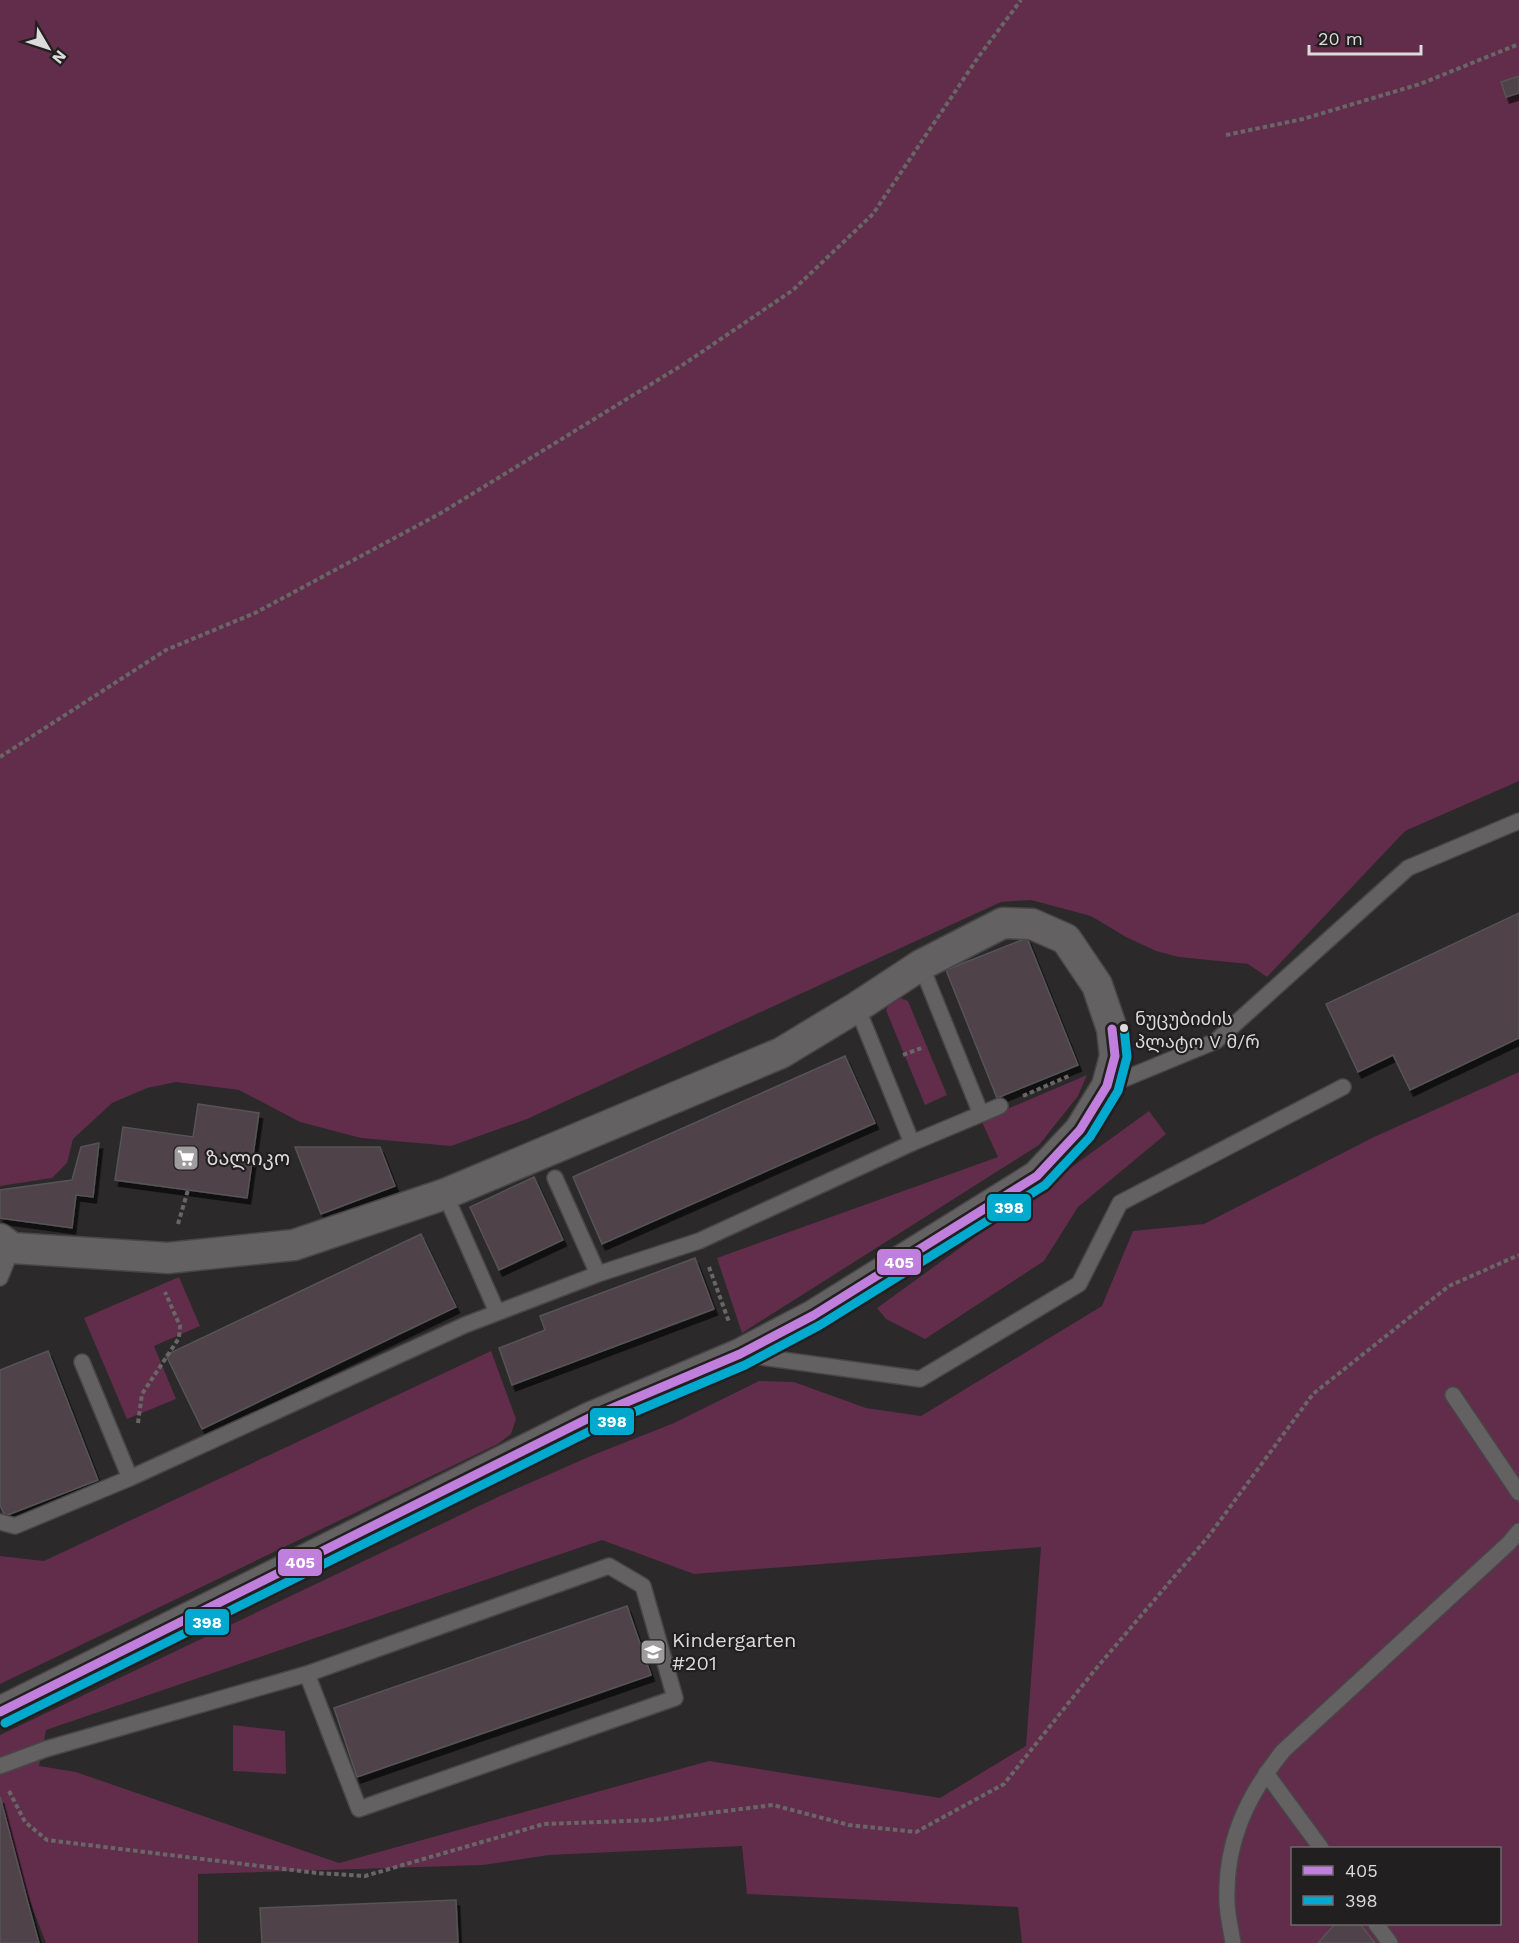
<svg xmlns="http://www.w3.org/2000/svg" width="1519" height="1943" font-family="'Work Sans','Noto Sans Georgian',sans-serif">
<style>
.green{fill:#612d4a;fill-rule:evenodd}
.building{fill:#4f4249;stroke:#565455;stroke-width:1.5;filter:url(#shadow)}
.lines{fill:none;stroke-linecap:round;stroke-linejoin:round}
.service-casing{stroke:#484647;stroke-width:18}
.minor-casing{stroke:#484647;stroke-width:33}
.path{stroke:#686667;stroke-width:4;stroke-dasharray:4.5 3;stroke-linecap:butt}
.service{stroke:#636162;stroke-width:15}
.minor{stroke:#636162;stroke-width:30}
.bus-1-casing{stroke:#221f20;stroke-width:14}
.bus-2-casing{stroke:#221f20;stroke-width:14}
.bus-1{stroke:#c07fdc;stroke-width:9}
.bus-2{stroke:#00a9ce;stroke-width:9}
.bus-dot{fill:#dddadb;stroke:#221f20;stroke-width:2}
.labels{text-anchor:middle;stroke-width:4.5;stroke-linejoin:round;paint-order:stroke}
.bus-label{font-size:18px;fill:#dddadb;stroke:#221f20;text-anchor:start}
.poi-label{font-size:20px;fill:#dddadb;stroke:#221f20;text-anchor:start}
.line-badge{stroke:#221f20;stroke-width:2}
.badge-label{font-size:16px;text-anchor:middle;font-weight:bold;fill:#fff}
</style>
<defs>
<filter id="shadow"><feDropShadow dx="3.5" dy="6" stdDeviation="0" flood-color="#0009"/></filter>
</defs>
<rect width="100%" height="100%" fill="#2b292a"/>
<path class="green" d="M0,0H1519V781L1405,831L1267,977L1248,964L1179,957L1156,951L1126,937L1091,916L1031,900L1001,902L527,1119L451,1146L361,1138L300,1122L239,1090L176,1082L147,1088L112,1103L73,1139L67,1163L52,1178L0,1186Z
M898,997L908,1001L947,1095L925,1105L886,1010L891,1002Z
M1519,1072V1943H1022L1018,1907L747,1894L742,1846L549,1855L483,1865L198,1874V1943H46L0,1823V1735L500,1496L593,1455L674,1423L759,1381L794,1382L866,1408L921,1416L1102,1306L1133,1231L1204,1224L1374,1137ZM602,1540L694,1574L1041,1547L1026,1746L940,1798L709,1761L339,1863L76,1772L39,1766L46,1730ZM1292,1848H1500V1924H1292Z
M1087,1075L1078,1096L1039,1145L742,1333L717,1258L998,1157L981,1120Z
M1149,1111L1166,1134L1078,1207L1044,1261L925,1339L886,1319L877,1308Z
M179,1277L200,1326L154,1346L176,1399L127,1419L84,1318Z
M491,1351L516,1419L511,1434L498,1444L0,1684V1556L44,1561Z
M233,1725L285,1731L286,1774L233,1771Z"/>
<path class="building" d="M1519,76V93L1506,97L1501,82Z
M1519,913V1038L1410,1090L1393,1055L1358,1072L1326,1004Z
M1027,938L1078,1065L997,1098L946,970Z
M845,1056L875,1123L602,1244L573,1177Z
M198,1104L259,1113L247,1198L115,1180L123,1127L193,1137Z
M99,1143L93,1197L76,1195L72,1228L0,1218V1190L72,1180L81,1147Z
M295,1147H380L395,1186L321,1214Z
M534,1177L563,1240L499,1270L470,1207Z
M421,1234L456,1307L202,1429L166,1355Z
M695,1258L714,1309L512,1385L499,1348L545,1330L540,1316Z
M48,1351L98,1480L5,1516L0,1505V1370Z
M627,1606L651,1675L357,1777L334,1708Z
M0,1797L28,1903L39,1943H0Z
M456,1900L458,1943H262L260,1908Z
M1335,1924H1360L1375,1943H1318Z"/>
<g class="lines">
<g class="service-casing">
<path id="service" d="M921,965L981,1114
M1107,1086L1216,1041L1408,868L1519,821
M912,1143L1000,1106
M555,1178L598,1274
M445,1194L497,1312
M0,1278L12,1248
M747,1355L920,1379L1079,1284L1120,1203L1343,1087
M82,1362L130,1478
M1453,1395L1519,1493
M0,1522L15,1526L130,1478L465,1325L598,1274L699,1241L912,1143L857,1007
M0,1766L46,1749L307,1674L609,1566L643,1586L675,1698L359,1809L307,1674
M1266,1773L1321,1848
M1376,1924L1390,1943
M1233,1943C1231,1929 1227,1915 1227,1901C1225,1842 1247,1796 1283,1751L1509,1543L1519,1531"/>
</g>
<g class="minor-casing">
<path id="minor" d="M0,1239L12,1248L168,1258L294,1245L445,1194L781,1053L857,1007L921,965L1003,923L1032,924L1066,939L1097,985L1112,1029L1115,1056L1107,1086L1080,1130L1037,1176L814,1315L740,1354L589,1418L0,1712"/>
</g>
<path class="path" d="M1226,135L1303,119L1420,84L1519,44
M0,757L166,650L255,613L441,513L684,364L793,290L873,214L979,56L1021,0
M903,1055L924,1047
M1023,1096L1071,1075
M178,1224L188,1190
M709,1267L729,1322
M138,1423L142,1394L179,1338L180,1326L165,1292
M9,1791L25,1822L47,1840L317,1873L365,1876L544,1824L654,1820L773,1805L849,1825L916,1832L1004,1784L1094,1671L1208,1537L1313,1394L1449,1286L1519,1255"/>
<use href="#service" class="service"/>
<use href="#minor" class="minor"/>
<g class="bus-1-casing">
<path id="bus-1" d="M0,1712L589,1418L740,1354L814,1315L1037,1176L1080,1130L1107,1086L1115,1056L1112,1029"/>
</g>
<g class="bus-2-casing">
<path id="bus-2" d="M5,1723L594,1429L745,1365L820,1325L1045,1185L1090,1137L1118,1091L1127,1057L1124,1028"/>
</g>
<use href="#bus-1" class="bus-1"/>
<use href="#bus-2" class="bus-2"/>
</g>
<defs>
<g id="supermarket-square" transform="scale(1.35)"><rect x="-9" y="-9" width="18" height="18" rx="4" fill="#9f9c9d" stroke="#221f20"/><path d="M-6-5.5h2.5l.6 2H6L4.5 2H-2.5L-4.4-4H-6ZM-1.5 3.2a1.3 1.3 0 1 0 .1 0ZM3 3.2a1.3 1.3 0 1 0 .1 0Z" fill="#fff"/></g>
<g id="school-square" transform="scale(1.35)"><rect x="-9" y="-9" width="18" height="18" rx="4" fill="#9f9c9d" stroke="#221f20"/><path d="M0-5L7-2L0 1L-7-2ZM-4 1L0 2.5L4 1V4Q0 6-4 4Z" fill="#fff"/></g>
</defs>
<g fill-rule="evenodd">
<use href="#supermarket-square" x="186" y="1158"/>
<use href="#school-square" x="653" y="1652"/>
</g>
<circle class="bus-dot" cx="1124" cy="1028" r="5"/>
<g class="labels">
<g class="bus-label">
<text x="1135" y="1025">ნუცუბიძის<tspan x="1135" dy="23">პლატო V მ/რ</tspan></text>
</g>
<g class="poi-label">
<text x="206" y="1165">ზალიკო</text>
<text x="672" y="1647">Kindergarten<tspan x="672" dy="23">#201</tspan></text>
</g>
</g>
<g class="line-badge">
<rect x="986" y="1193" width="46" height="29" rx="6" fill="#00a9ce"/>
<rect x="876" y="1248" width="46" height="28" rx="6" fill="#c07fdc"/>
<rect x="589" y="1407" width="46" height="29" rx="6" fill="#00a9ce"/>
<rect x="277" y="1548" width="46" height="29" rx="6" fill="#c07fdc"/>
<rect x="184" y="1608" width="46" height="28" rx="6" fill="#00a9ce"/>
</g>
<g class="badge-label">
<text x="1009" y="1213">398</text>
<text x="899" y="1268">405</text>
<text x="612" y="1427">398</text>
<text x="300" y="1568">405</text>
<text x="207" y="1628">398</text>
</g>
<rect x="1291" y="1847" width="210" height="78" fill="#221f20" stroke="#6d6a6b" stroke-width="1.5"/>
<rect x="1303" y="1866" width="30" height="9" fill="#c07fdc" stroke="#6d6a6b" stroke-width="1.5"/>
<text x="1345" y="1877" font-size="18" fill="#dddadb">405</text>
<rect x="1303" y="1896" width="30" height="9" fill="#00a9ce" stroke="#6d6a6b" stroke-width="1.5"/>
<text x="1345" y="1907" font-size="18" fill="#dddadb">398</text>
<g transform="translate(48 48) rotate(129)" stroke="#221f20" stroke-width="4.5" paint-order="stroke">
<path d="M0-4.5L10 22L0 15L-10 22Z" fill="#dddadb"/>
<text y="-9" font-size="16" font-weight="bold" text-anchor="middle" fill="#dddadb">N</text>
</g>
<path d="M1309 45v9h112v-9" fill="none" stroke="#dddadb" stroke-width="3"/>
<text x="1318" y="45" font-size="18" fill="#dddadb" stroke="#221f20" stroke-width="4.5" paint-order="stroke">20 m</text>
</svg>
